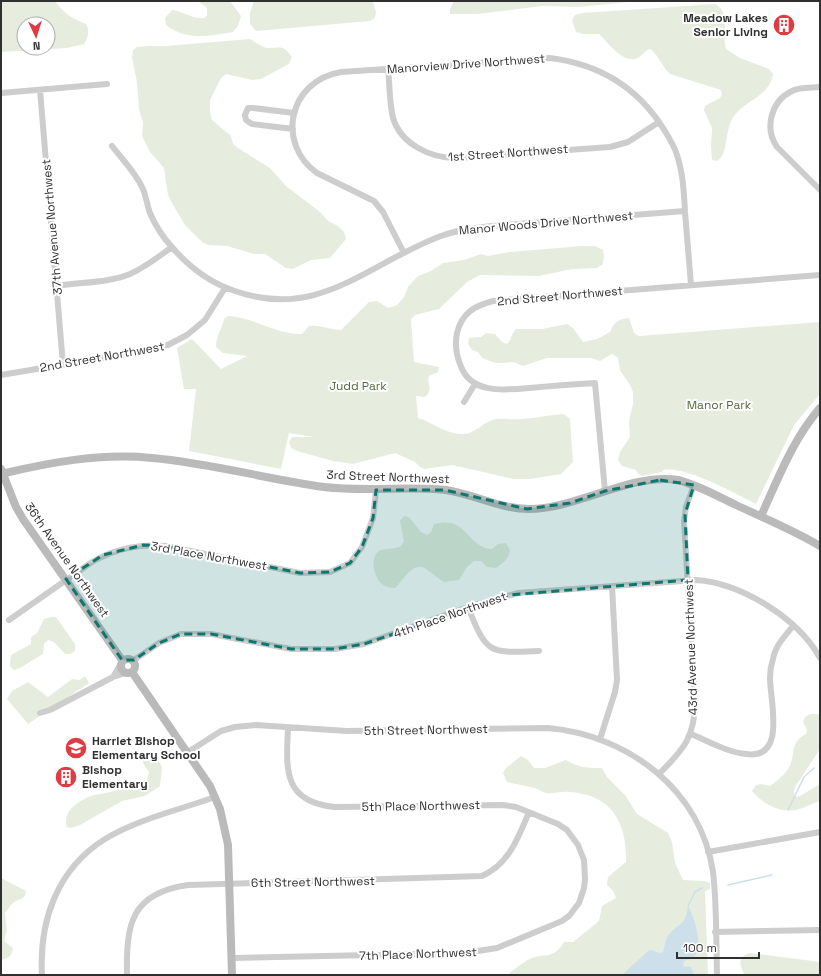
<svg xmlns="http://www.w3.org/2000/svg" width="821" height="976" font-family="'Space Grotesk',sans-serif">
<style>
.green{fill:#e6eddf;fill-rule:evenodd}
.water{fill:#ccdfeb}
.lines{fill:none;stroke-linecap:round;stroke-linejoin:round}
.stream{stroke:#ccdfeb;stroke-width:1.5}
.street{stroke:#cdcdcd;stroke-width:6}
.secondary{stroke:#bababa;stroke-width:8}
.marked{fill:#0f766e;fill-opacity:0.2;stroke:#0f766e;stroke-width:3;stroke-dasharray:8 5;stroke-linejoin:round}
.labels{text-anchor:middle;stroke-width:4;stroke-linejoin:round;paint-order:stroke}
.poi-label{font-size:12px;font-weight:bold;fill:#303030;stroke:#fff;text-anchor:start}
.street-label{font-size:12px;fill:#303030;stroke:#fff}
.park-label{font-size:12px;fill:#526b3f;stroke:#fff}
</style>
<rect width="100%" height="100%" fill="#fff"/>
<path class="green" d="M1,1H55C63,13 73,19 86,24C90,31 88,38 84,44L67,48L1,52ZM24,24H48V48H24Z
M198,1H230L241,16L238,26L233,32C208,36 187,41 166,25L165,18L172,10C183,11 192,19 204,18L207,15V8Z
M254,1H373L376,12L375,18L370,21L256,31L250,24V13Z
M454,1H638L579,7L542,6L477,14H450V9Z
M715,4C732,13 721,34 726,49L740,58L769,69L773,74C769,97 747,99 734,116C724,130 729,154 717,161L712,160L711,146L712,128L704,110L705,106L720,98L722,94L721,90L670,74C662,67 659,55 650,49C644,51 643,55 638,58C623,65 608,42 599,34H583L576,32L572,20L575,15L582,13Z
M250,39C255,42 262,47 267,48C280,48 283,44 292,57L289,64L261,79L252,80L226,74L221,78L210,100V111L212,120L231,136L233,144L238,148L270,168L286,186L320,212L328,221L338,226L344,232L346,239L330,258L311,260L293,269L286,268L265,254H254L227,246L208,245L202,242L185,225L172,203L168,195L164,168L150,152L142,136L143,123L139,109L137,82L132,58L133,50L137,47L148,46H166Z
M583,246H595L603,250L604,256L603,264L597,268L572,269L539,276L480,275L467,282L439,309L415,315L411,319L414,362L439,367L438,372L429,376C426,384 434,389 425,397L416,396L418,418C433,422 446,435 464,434C477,433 483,421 497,419C504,418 513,420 521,419C536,418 550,415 564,414L570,419L573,462L561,474L530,479H513L452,465L425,469L420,467L415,462L395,453L353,464L333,461L297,451L291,448L289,442L292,437H313L289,433L281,469L189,451L196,389H184L177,348L192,339L221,369L247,356L223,353L216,347C216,335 222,330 224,319L228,316C253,317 277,335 302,334L309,326C322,325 329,330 341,330L369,302L377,301L388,308L397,305L404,297L408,287L418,276L431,271L443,263L464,260L481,254L488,256L509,252Z
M629,318L634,333L639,336L820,322V394L794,425L756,504C734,493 686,466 663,470L662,472L642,476L638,474L636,470L622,466L618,460L620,452L630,437L629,421L633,404V392L630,385L620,370L618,358L612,354L600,361L591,358H547L523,366C511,360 512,363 501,363C495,364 488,360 482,358L478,352L472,350L468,344L469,338L481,337L486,333L495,334L502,342L507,344C512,339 511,334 516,329H542L567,324L573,328L583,342L597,339L610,332C614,322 618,319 629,318Z
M404,516L409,517L421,532L427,535L431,532L434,524C468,515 466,547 492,549L498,544L506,543L510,550L509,555L504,562L496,568L487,567L481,561H474L467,567L459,580L444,582C437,578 432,573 426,569C413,560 403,581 395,588C391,588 386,587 383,585C374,579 369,558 379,551C384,548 394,549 400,547L404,541L400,521Z
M51,617H56L75,644V651L70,654H65L54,642L48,640L44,644L43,654L20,668L14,670L10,666L11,655L31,644V637L37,633L44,619Z
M85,676L89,683L28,724L7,699L12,691L28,682L48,697L72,679L80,680Z
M810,714H820V749L795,787L794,794L796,797L800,796L820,784V801C812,803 805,808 796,810C779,813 763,804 752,791L756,785L761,784L770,786C776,782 784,775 788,769C797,756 788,743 806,734L807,730L803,722L805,717Z
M153,752L162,767L160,786L145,796L122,801L80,825L71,828L67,827C61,811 81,799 94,795C98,794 102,794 106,793C120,790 134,785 147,780L149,772L144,765L142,758L147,753Z
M521,756L528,760L534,768H545L566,760C579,768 588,768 602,768L607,777L625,795L637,814L668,833L672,842L675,863L683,880L704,881L710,883V889L705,891L708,975H507C514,970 520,964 528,960C543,951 552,962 564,942H573L599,921L602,906L616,898L613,891L607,885L608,877L626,862C627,823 612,795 570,792C562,791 554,794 546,793C542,792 538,789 534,788C525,785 516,785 507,782L503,773L506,768Z
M1,878L26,891C25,900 21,898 14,902C11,904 8,910 5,913L7,931L4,941L13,948C12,956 9,958 1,960Z
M750,953L820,962V975H745C739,965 737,957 750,953Z"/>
<path class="water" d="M688,906C694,916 705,949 693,958C691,959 687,960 684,961L683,966L691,967L694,975H622L648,951L652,950L659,953L663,952C665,945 665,938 671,932C682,922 686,923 688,906Z"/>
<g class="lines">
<path class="stream" d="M788,810L804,777L814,768
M728,885L772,875
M688,906L695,892L702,888"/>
<path class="street" d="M388,69C390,84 389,102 393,118C401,144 430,158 456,158L610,147L628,142L659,122
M820,87C811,88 800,87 792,91C771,101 764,128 777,147L820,190
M40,90L63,365
M1,93L107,84
M293,129L252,124L246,120L245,115L248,108H253L294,113
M112,146C122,159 135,172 142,187C146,195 147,205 150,213C155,225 163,237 171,246C188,266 210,283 235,291C319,321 368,263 441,236C457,230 474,228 491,226L685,211
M404,253L383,212L374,201L317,173C276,144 288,81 341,72L550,58C598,64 637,87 663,128C668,136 674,145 677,155C683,173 684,193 685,212C687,236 689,261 691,285
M57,286C80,282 108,283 130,274C146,267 158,257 172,247
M1,375L138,352L168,345L187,335L205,320L225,288
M464,402L475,384
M605,491L595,383C577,384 558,385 540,387C512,389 471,398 460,364C456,354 455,343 457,333C462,313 474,306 493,301L820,275
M468,607C487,655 489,653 539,651
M9,620L92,562C116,548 139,544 166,546L300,573L330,572L350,563L362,547L373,518L376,490
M134,660L159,643L181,634H211L291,649H335L364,644L468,607L518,593L696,580C741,583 798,618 820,658
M120,665L113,677L126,673
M40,713L50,710L113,677
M691,734C708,741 727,752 746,754C787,760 770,701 770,678C770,672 771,665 773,659C775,646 785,636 793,626
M600,739L615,692L617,680L612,586
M188,752L221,731L235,727L256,725L347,731L548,728C628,735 701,790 713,872C717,906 716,941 717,975
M659,774C684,749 695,737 695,701L684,521L686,507L694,485
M708,852L820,832
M715,932L820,930
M232,958L465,953L497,948L562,921L569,916L579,903L584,888L585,879L584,860L578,845L567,830L558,824L516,807L503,805L335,807C283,802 286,770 288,728
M42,975C39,921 57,869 105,839C138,819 179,810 215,797
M127,975C126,924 131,893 188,885L482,876C509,864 518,838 529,812"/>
<path class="secondary" d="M1,469L16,507L23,519L122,660
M1,474C51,462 101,453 152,458C210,463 266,479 324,487C365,492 406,486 446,490C474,494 500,509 529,509C576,509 633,472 678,480C698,485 717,496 736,505C764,518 793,530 820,546
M761,516C778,479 793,439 820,408
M121 666a7 7 0 1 1 14 0a7 7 0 1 1-14 0Z
M132,672L210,786L220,809L228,845L232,975"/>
</g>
<path class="marked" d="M660,480L694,485L685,514L688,580L509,595L364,644L335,649H291L211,634H181L159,643L134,660H122L66,579L103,555L143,545L166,546L300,573L330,572L350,563L362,547L373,518L376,490H445L527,509L570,503L605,491Z"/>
<defs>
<g id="building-disc" transform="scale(1.15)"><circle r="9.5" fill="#df3b43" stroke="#fff"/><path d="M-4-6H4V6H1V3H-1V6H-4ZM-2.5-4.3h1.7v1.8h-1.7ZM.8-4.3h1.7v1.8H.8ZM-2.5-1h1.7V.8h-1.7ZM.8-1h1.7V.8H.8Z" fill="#fff"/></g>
<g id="school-disc" transform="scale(1.15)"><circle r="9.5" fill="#df3b43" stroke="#fff"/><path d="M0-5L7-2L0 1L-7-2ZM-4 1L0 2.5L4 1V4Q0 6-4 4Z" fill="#fff"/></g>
</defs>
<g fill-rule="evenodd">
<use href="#building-disc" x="784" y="25"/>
<use href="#school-disc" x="76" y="748"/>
<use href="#building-disc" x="66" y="777"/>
</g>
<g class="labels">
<g class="poi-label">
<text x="768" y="22" text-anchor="end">Meadow Lakes<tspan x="768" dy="14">Senior Living</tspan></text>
<text x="92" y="745">Harriet Bishop<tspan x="92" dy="14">Elementary School</tspan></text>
<text x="82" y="774">Bishop<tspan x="82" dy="14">Elementary</tspan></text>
</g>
<g class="street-label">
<text transform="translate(466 64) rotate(-4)" y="4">Manorview Drive Northwest</text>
<text transform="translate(508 153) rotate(-4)" y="4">1st Street Northwest</text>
<text transform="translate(546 223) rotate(-5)" y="4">Manor Woods Drive Northwest</text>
<text transform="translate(52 227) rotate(-95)" y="4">37th Avenue Northwest</text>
<text transform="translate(560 296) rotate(-5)" y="4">2nd Street Northwest</text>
<text transform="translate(102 357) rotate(-10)" y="4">2nd Street Northwest</text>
<text transform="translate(388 477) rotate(2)" y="4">3rd Street Northwest</text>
<text transform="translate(209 556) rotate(10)" y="4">3rd Place Northwest</text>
<text transform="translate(67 560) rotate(55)" y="4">36th Avenue Northwest</text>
<text transform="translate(450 615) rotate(-19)" y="4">4th Place Northwest</text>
<text transform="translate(691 647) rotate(-92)" y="4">43rd Avenue Northwest</text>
<text transform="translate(426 730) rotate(-1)" y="4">5th Street Northwest</text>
<text transform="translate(421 806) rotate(-1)" y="4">5th Place Northwest</text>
<text transform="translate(313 882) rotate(-1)" y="4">6th Street Northwest</text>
<text transform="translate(418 954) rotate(-2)" y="4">7th Place Northwest</text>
</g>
<g class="park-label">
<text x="358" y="390">Judd Park</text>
<text x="719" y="409">Manor Park</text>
</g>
</g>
<rect width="821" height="976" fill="none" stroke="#303030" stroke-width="4"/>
<g transform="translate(36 36) rotate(176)"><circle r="19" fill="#ffffff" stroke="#acacac"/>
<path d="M0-3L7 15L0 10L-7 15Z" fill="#df3b43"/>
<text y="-6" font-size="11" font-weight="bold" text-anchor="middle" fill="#303030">N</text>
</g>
<path d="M677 952v6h82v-6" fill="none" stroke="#303030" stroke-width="2"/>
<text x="683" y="952" font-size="12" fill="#303030" stroke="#ffffff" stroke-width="3" paint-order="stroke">100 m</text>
</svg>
